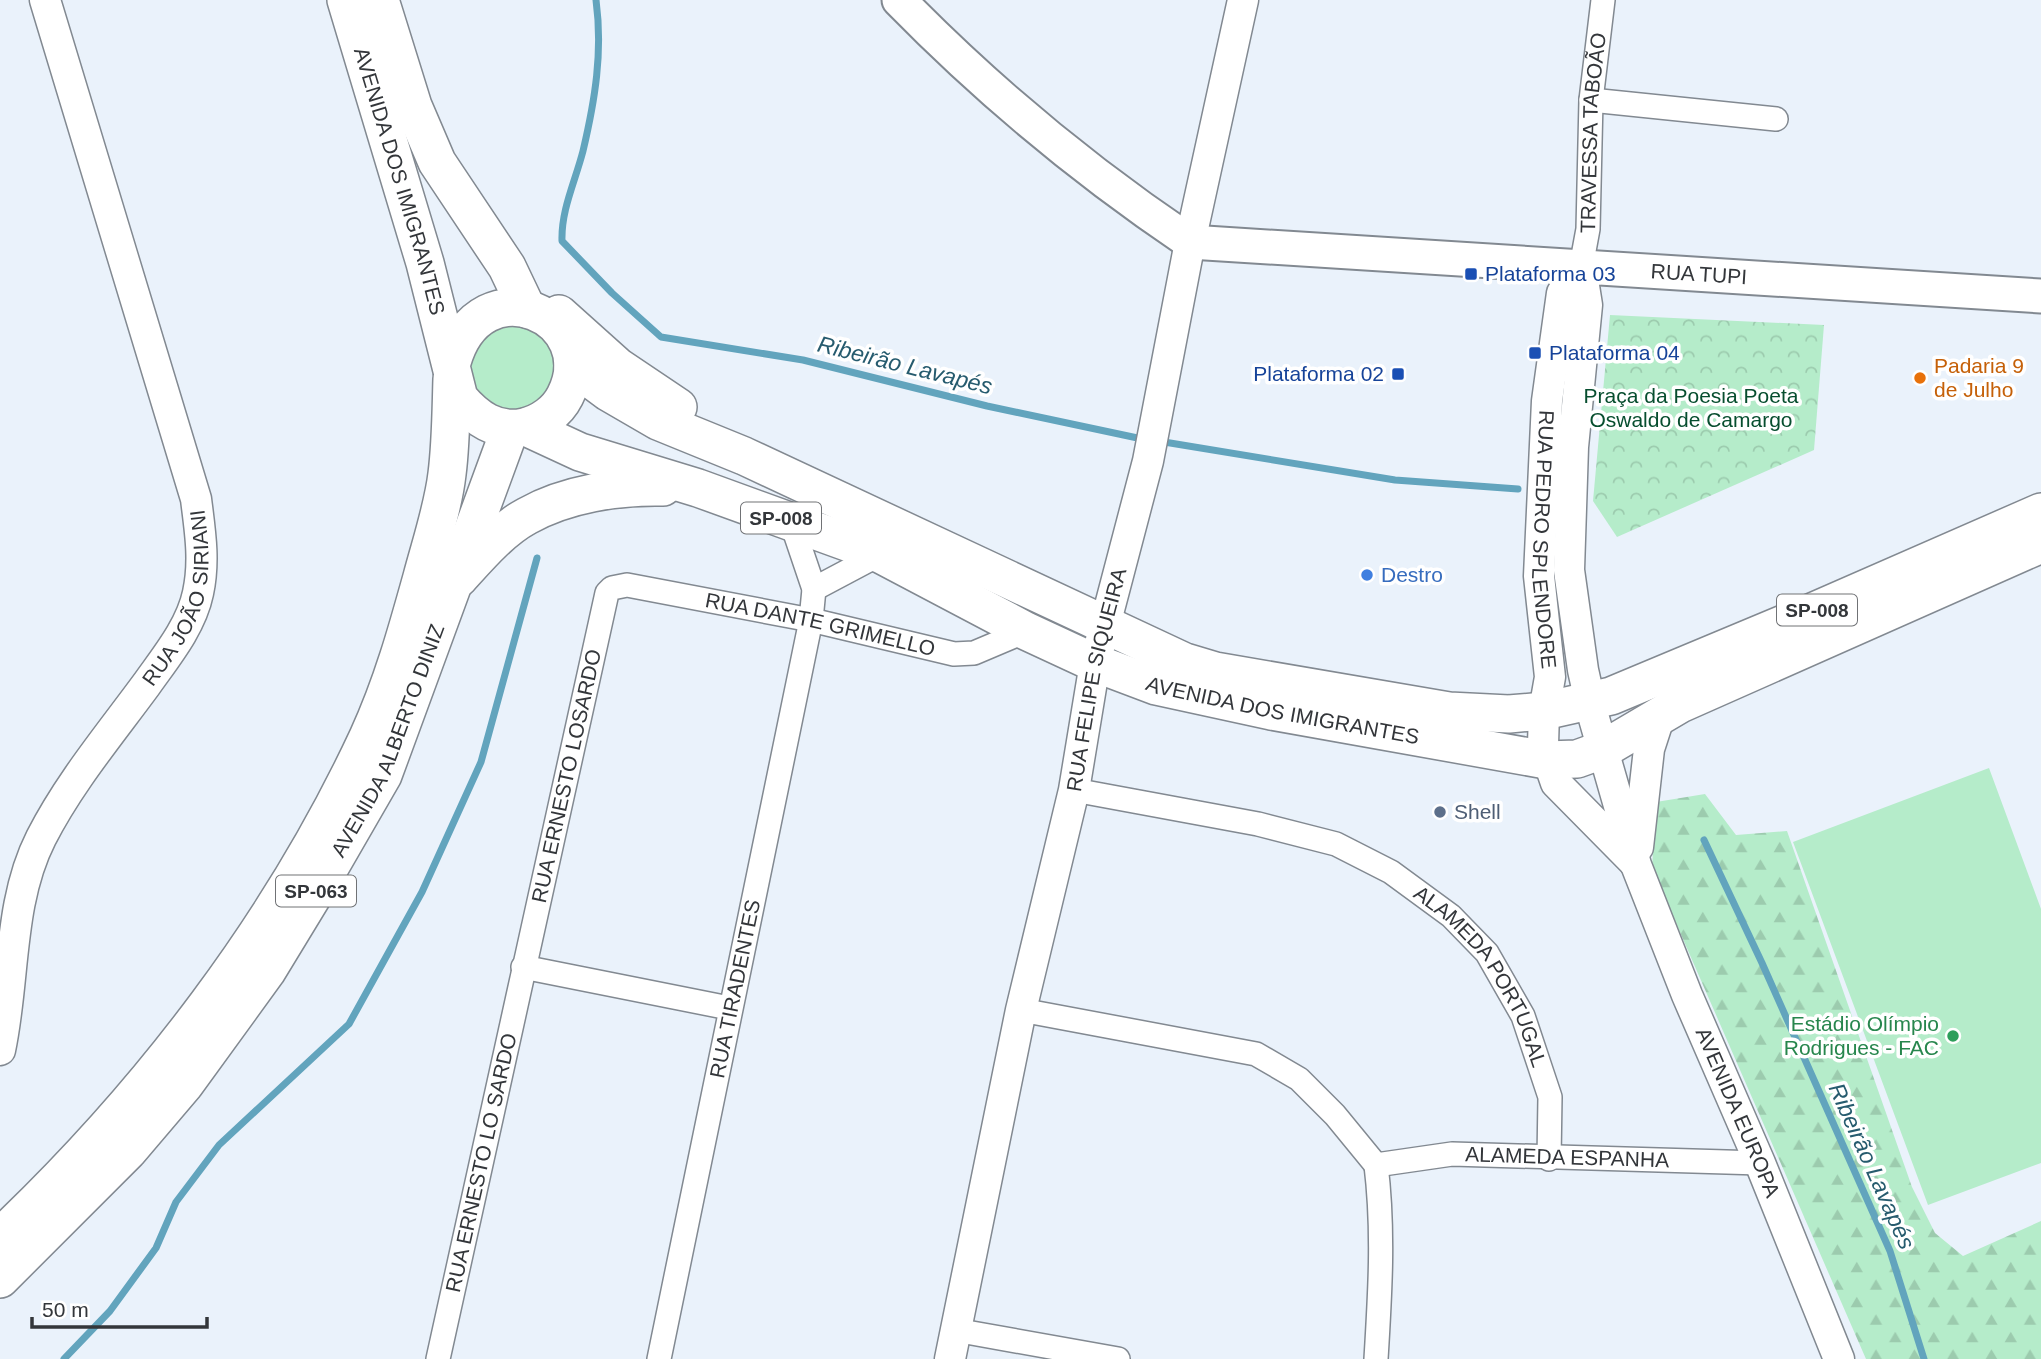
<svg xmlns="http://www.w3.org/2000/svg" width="2041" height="1359" font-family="Helvetica,sans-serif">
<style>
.grass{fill:#b5ecca}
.forest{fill:url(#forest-firs)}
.park{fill:url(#park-crowns)}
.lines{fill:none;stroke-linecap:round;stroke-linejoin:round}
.stream{stroke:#62a4bd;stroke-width:7}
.minor-casing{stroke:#828991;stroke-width:26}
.tertiary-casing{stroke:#828991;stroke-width:33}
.secondary-casing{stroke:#828991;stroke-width:37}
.primary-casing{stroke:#828991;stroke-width:40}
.minor{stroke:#fff;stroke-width:23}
.tertiary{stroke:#fff;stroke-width:30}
.secondary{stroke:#fff;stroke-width:33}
.primary{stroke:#fff;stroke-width:37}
.transit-dot{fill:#1a4fb4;stroke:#fff;stroke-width:2.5}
.food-dot{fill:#e8710a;stroke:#fff;stroke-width:2.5}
.shop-dot{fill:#3f7fe0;stroke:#fff;stroke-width:2.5}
.service-dot{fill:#5c6f8a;stroke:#fff;stroke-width:2.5}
.leisure-dot{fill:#2e9e5b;stroke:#fff;stroke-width:2.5}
.labels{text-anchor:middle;stroke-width:7;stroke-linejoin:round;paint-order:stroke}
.shield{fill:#fff;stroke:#707275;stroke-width:2}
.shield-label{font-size:19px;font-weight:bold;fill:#33363a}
.street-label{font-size:21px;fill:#33363a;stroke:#fff}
.transit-label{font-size:21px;fill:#164399;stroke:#fff;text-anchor:start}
.food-label{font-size:21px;fill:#c56008;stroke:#fff;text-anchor:start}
.park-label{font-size:21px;fill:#074e2f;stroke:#fff}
.shop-label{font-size:21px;fill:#366cbe;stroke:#fff;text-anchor:start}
.service-label{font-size:21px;fill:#4e5e75;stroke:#fff;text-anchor:start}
.leisure-label{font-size:21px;fill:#27864d;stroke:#fff;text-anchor:end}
.water-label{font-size:23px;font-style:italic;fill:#265b6e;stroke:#fff}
</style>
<defs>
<pattern id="forest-firs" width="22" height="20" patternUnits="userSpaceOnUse" patternTransform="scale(1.75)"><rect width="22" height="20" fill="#b5ecca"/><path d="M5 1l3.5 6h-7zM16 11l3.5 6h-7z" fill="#9ccbae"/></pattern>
<pattern id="park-crowns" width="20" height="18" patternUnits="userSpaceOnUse" patternTransform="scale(1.75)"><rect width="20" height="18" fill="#b5ecca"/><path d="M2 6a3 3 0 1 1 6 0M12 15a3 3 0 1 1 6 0" fill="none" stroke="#9ccbae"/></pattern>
</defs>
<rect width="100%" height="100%" fill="#eaf2fb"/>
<path class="grass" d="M532,323L560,357L548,400L507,416L470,392L468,347L487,326Z
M1989,768L2041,909V1163L1928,1205L1793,842Z"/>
<path class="forest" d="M1705,794L1736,835L1787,831L1912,1187L1935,1233L1963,1256L2041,1221V1359H1866L1652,868L1656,802Z"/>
<path class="park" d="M1610,315L1824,325L1814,450L1617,537L1593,501Z"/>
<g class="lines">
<path class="stream" d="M596,0C603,52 595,100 583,151C575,182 561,210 562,241L612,293L661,337L803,360L987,406L1147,440
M1158,441L1395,480L1518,489
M1704,840L1762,963L1890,1251L1924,1359
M64,1359L110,1311L156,1248L176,1202L219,1145L349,1024L422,892L481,762L537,558"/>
<g class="minor-casing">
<g id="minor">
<path d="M1591,100L1776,119"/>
<path id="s1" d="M1581,267L1588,229L1591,100L1603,0"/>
<path d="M814,589L880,554"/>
<path id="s2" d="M1074,790L1258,824L1336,844L1391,872L1451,916L1487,953L1523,1016L1550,1097L1549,1159"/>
<path d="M523,967L729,1008"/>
<path d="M1021,1010L1256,1054L1299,1079L1335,1115L1376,1165"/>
<path id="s3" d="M1376,1165L1452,1154L1760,1163"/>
<path d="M1376,1165C1384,1230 1380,1294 1376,1359"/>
<path d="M955,1330L1118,1359"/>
<path id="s4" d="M438,1359L607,593L612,588L627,585L811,620L954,654L974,653L1026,631"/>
<path id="s5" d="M659,1359L811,620L814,589L791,521"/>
</g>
</g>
<g class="tertiary-casing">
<g id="tertiary">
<path id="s6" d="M1581,267L1587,305L1573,447L1569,570L1583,670L1593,715L1636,865L1687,995L1760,1163L1839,1359"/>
<path id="s7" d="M1581,267L1562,293L1547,401L1539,576L1550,677L1544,711L1543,745L1556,783L1634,862"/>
<path d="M1638,847L1649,749L1660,715"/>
<path id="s8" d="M0,1050C15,980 8,903 41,838C69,783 110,734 146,685C165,658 191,627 198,593C205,561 200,531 196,499L45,0"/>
<path id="s9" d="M950,1359L1021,1010L1074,790L1095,663L1148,461L1190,242L1243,0"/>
</g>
</g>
<g class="secondary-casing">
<g id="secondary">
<path id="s10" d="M899,0C987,90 1086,172 1190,242L2041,296"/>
</g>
</g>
<g class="primary-casing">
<g id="primary">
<path id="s11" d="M346,0L425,263L459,398C476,418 496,433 524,427C541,423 557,412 565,396C605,318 481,260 452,362"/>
<path d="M380,0L413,106L437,162L507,267L527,309"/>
<path d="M559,314L617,366L678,407"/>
<path d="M573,366L608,392L658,421L744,456L1185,662L1215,671L1449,711L1509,714L1544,711L1611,696L1810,613L2041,512"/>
<path id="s12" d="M526,427L580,452L698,488L880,554L1026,631L1095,663L1156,686L1271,711L1546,760L1577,759L1602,750L1680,704L2041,544"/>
<path d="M459,578C479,556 501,530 527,516C566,494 618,486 663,487"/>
<path d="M0,1237C149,1096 281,924 368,737C392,685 407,631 422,577C431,543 443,508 447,474C451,443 451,410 452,379"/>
<path id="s13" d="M0,1279L128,1151L185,1084L267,971L323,879L383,775L510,429"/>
</g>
</g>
<use href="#minor" class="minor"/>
<use href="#tertiary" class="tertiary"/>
<use href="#secondary" class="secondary"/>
<use href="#primary" class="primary"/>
</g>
<g class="transit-dot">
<rect x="1464" y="267" width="14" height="14" rx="3.5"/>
<rect x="1528" y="346" width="14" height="14" rx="3.5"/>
<rect x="1391" y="367" width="14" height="14" rx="3.5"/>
</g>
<circle class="food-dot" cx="1920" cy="378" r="7"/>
<circle class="shop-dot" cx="1367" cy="575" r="7"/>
<circle class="service-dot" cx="1440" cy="812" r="7"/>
<circle class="leisure-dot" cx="1953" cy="1036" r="7"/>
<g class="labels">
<g class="shield">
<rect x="741" y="502.5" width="80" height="31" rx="5"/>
<rect x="1777" y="594.5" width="80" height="31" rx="5"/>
<rect x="276" y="875.5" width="80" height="31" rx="5"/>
</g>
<g class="shield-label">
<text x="781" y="525">SP-008</text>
<text x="1817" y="617">SP-008</text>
<text x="316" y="898">SP-063</text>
</g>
<g class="street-label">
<text dy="7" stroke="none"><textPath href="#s1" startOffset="135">TRAVESSA TABOÃO</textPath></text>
<text dy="7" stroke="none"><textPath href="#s11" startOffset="189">AVENIDA DOS IMIGRANTES</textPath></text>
<text dy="7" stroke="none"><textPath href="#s10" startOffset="889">RUA TUPI</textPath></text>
<text dy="7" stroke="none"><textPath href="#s7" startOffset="280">RUA PEDRO SPLENDORE</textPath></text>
<text dy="7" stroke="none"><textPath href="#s8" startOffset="499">RUA JOÃO SIRIANI</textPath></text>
<text dy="7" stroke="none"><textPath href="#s4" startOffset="1004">RUA DANTE GRIMELLO</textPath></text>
<text dy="7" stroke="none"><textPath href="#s9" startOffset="695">RUA FELIPE SIQUEIRA</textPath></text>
<text dy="7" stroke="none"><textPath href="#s12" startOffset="812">AVENIDA DOS IMIGRANTES</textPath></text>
<text dy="7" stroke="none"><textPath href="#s13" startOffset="670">AVENIDA ALBERTO DINIZ</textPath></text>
<text dy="7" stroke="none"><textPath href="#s4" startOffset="597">RUA ERNESTO LOSARDO</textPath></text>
<text dy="7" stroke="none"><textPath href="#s2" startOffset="471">ALAMEDA PORTUGAL</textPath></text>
<text dy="7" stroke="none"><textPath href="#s5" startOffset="378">RUA TIRADENTES</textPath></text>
<text dy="7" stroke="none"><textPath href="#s6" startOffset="875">AVENIDA EUROPA</textPath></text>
<text dy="7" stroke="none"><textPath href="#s3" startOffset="192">ALAMEDA ESPANHA</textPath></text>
<text dy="7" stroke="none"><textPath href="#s4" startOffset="201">RUA ERNESTO LO SARDO</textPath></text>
</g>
<g class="transit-label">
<text x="1485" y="281">Plataforma 03</text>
<text x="1549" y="360">Plataforma 04</text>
<text x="1384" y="381" text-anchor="end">Plataforma 02</text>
</g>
<g class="food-label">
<text x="1934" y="373">Padaria 9<tspan x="1934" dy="24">de Julho</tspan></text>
</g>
<g class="park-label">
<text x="1691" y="403">Praça da Poesia Poeta<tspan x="1691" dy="24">Oswaldo de Camargo</tspan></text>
</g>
<g class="shop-label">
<text x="1381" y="582">Destro</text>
</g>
<g class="service-label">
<text x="1454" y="819">Shell</text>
</g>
<g class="leisure-label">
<text x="1939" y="1031">Estádio Olímpio<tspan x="1939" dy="24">Rodrigues - FAC</tspan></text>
</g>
<g class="water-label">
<text transform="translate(905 365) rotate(14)" y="8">Ribeirão Lavapés</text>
<text transform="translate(1872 1166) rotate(66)" y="8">Ribeirão Lavapés</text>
</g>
</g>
<path d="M32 1317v10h175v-10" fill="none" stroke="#33363a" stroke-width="3.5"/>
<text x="42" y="1317" font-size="21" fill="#33363a" stroke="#ffffff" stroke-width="5" paint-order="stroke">50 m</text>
</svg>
